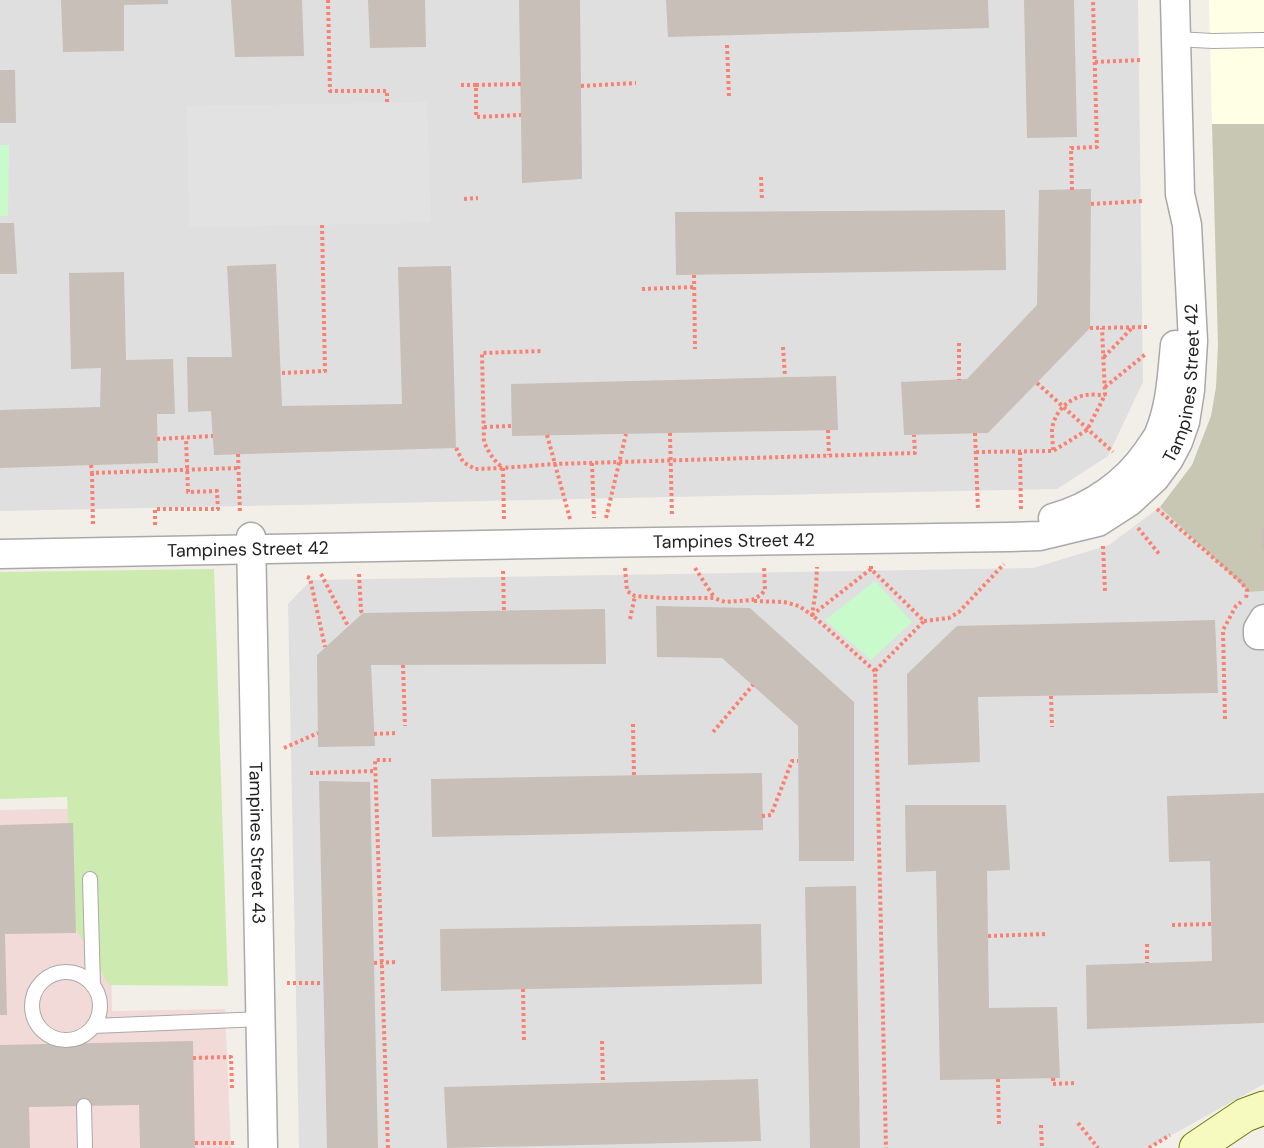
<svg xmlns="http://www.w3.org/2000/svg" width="1264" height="1148" font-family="'DM Sans',sans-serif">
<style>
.residential{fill:#e0dfdf}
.commercial{fill:#f2dad9}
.education{fill:#ffffe5}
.construction{fill:#c7c7b4}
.grass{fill:#cdebb0}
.park{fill:#c8facc}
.parking{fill:#e2e2e2}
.building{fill:#c7bfb8}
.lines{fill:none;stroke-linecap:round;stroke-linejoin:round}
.service-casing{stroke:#a9a9a9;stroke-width:16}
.minor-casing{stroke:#a9a9a9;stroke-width:31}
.secondary-casing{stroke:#707d05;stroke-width:35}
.path{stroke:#fa8072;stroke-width:4;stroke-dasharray:3 3;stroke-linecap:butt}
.service{stroke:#fff;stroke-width:14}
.minor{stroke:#fff;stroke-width:28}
.secondary{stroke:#f7fabf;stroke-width:33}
.labels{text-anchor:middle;stroke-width:4.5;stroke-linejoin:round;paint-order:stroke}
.street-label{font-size:18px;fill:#222;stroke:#fff}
</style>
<rect width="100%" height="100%" fill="#f2efe9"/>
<path class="residential" d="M0,0H1138L1143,382L1108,456L1057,489L0,511Z
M1160,507L1249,592L1264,591V1084L1148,1148H299L288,604L311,580L1033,568L1109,545Z"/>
<path class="commercial" d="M109,808L112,1011L225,1009L231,1148H0V810Z"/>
<path class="education" d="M1209,0H1264V124H1212Z"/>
<path class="construction" d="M1212,124H1264V591L1249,592L1160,507L1192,465L1211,416L1216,387L1218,345Z"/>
<path class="grass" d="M214,569L228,986L109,985L73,924L67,797L0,799V572Z"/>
<path class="park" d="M0,145H9L8,216H0Z
M875,581L912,622L871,660L825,620Z"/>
<path class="parking" d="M427,102L431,223L189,227L187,106Z"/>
<path class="building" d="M61,0H168V4L124,5V51L63,52Z
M231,0H302L304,56L235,57Z
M368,0H425L426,47L370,48Z
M519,0H580L582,179L522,183Z
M666,0H988L989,28L668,37Z
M1024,0H1074L1077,137L1027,138Z
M0,70H15L16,123H0Z
M1091,189L1090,328L988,433L904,435L901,382L967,379L1037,305L1039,190Z
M1005,210L1006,270L676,275L675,212Z
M0,223H14L17,274H0Z
M276,264L282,406L402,404L398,267L451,266L456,448L214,455L211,411L188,412L187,357H232L227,266Z
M124,272L126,360L173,359L175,414H157L158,463L0,468V410L100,407L101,368L71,369L69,273Z
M836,376L838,430L512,436L511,384Z
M1261,529H1264V548H1261Z
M656,606L750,608L854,702V861H799L798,726L722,658L657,657Z
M605,609L606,664L371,665L375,746L318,747L317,655L363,613Z
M1215,620L1218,693L978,697L980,762L908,765L907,674L957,626Z
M762,773L763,830L432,837L431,779Z
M319,781L370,782L378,1148H327Z
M1264,793V1023L1087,1029L1086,965L1212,961L1210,861L1169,862L1167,796Z
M905,805H1006L1010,870L987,871L989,1008L1057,1007L1060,1078L940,1080L936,871L906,872Z
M73,823L76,933L5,934L7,1015H0V825Z
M856,886L860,1148H810L805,887Z
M761,924L762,984L441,991L440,929Z
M193,1041L195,1148H140L139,1105L29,1107L30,1148H0V1045Z
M758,1079L761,1141L447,1148L444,1087Z"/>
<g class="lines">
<g class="service-casing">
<path id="service" d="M1176,39L1213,41L1264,40
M90,879L93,986
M32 1006a34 34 0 1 1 68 0a34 34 0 1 1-68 0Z
M93,1026L260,1019
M84,1106L85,1148"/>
</g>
<g class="minor-casing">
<g id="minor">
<path d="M1053,518C1091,508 1126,483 1148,451C1152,444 1158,438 1160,431C1171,404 1172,374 1175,345"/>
<path id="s1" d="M251,537L263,1148"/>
<path id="s2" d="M0,554L587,543L1008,537L1040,536L1098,522L1129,502L1155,478L1169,459L1178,442L1185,422L1190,390L1193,341L1187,225L1180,194L1175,0"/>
<path d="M1264,619L1258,629V635H1264"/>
</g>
</g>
<g class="secondary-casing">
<path id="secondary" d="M1196,1148L1245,1115L1264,1108"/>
</g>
<path class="path" d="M328,0L330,91H387V102
M727,45L729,97
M1095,62L1140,60
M461,85H476V117L521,115
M476,85L521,84
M581,86L636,83
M761,177L762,200
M1072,190L1071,148L1097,147L1093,0
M464,199L478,198
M1091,204L1144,201
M694,275L695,349
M642,289L694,287
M1090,328L1148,327
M959,343V380
M783,347L785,377
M1104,357L1132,328
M282,373L325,371L322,225
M1037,383L1113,452
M1105,387L1147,353
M484,427L511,426
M828,430L829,455
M670,433L672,517
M975,433L978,511
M547,435L570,519
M157,439L213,436
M456,448L463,462L475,469L503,468L554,464L915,453L914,435
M1053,450C1053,444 1052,437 1052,431C1053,413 1068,398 1086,395C1092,394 1099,395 1105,395
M976,452L1053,451L1087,430L1105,395L1102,328
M1020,452L1021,511
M238,454L240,513
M592,463L594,518
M91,465L92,473L239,468
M92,473L93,526
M1157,509L1241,582L1247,590L1246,599
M606,518L626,434
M504,519L503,468C494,461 489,453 484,442L482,353L543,351
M155,525V509H218L217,491L188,492L186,438
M1138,528L1160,555
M1103,546L1105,591
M871,566V569L924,621L875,671L886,1148
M625,568L627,591L635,596L663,598H714L725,602L752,600L761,595L765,590L764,567
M695,568L714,597
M871,569L812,615L875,671
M503,571L504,611
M321,574L348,626
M359,574L361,611L363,613
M307,577L310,578L325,647
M754,601L784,602L799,606L812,615L816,589L817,567
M630,619L635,596
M924,621L949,618L959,612L1004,564
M403,665L405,726
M1051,696L1052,727
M1225,719L1223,630L1236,606L1241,602
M633,724L634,776
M713,732L753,685
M374,734L396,733
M284,748L318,733
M310,773L376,771
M762,816L771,815L792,761H798
M1172,925L1211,924
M988,936L1046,934
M1147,944V963
M374,963L395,962
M287,983H323
M523,989L524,1042
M602,1041L603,1083
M193,1058L231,1057L232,1088H235
M1053,1078V1084L1076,1083
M998,1079L999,1125
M1078,1123L1098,1148
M1041,1125L1042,1148
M195,1143H236
M388,1148L375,760H391
M1149,1148L1170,1135"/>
<use href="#service" class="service"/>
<use href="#minor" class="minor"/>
<use href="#secondary" class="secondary"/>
</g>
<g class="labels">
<g class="street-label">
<text dy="6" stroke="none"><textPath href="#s2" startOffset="1274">Tampines Street 42</textPath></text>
<text dy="6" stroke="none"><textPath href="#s2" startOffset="734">Tampines Street 42</textPath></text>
<text dy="6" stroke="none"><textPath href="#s2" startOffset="248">Tampines Street 42</textPath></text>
<text dy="6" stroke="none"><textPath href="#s1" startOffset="306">Tampines Street 43</textPath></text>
</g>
</g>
</svg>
